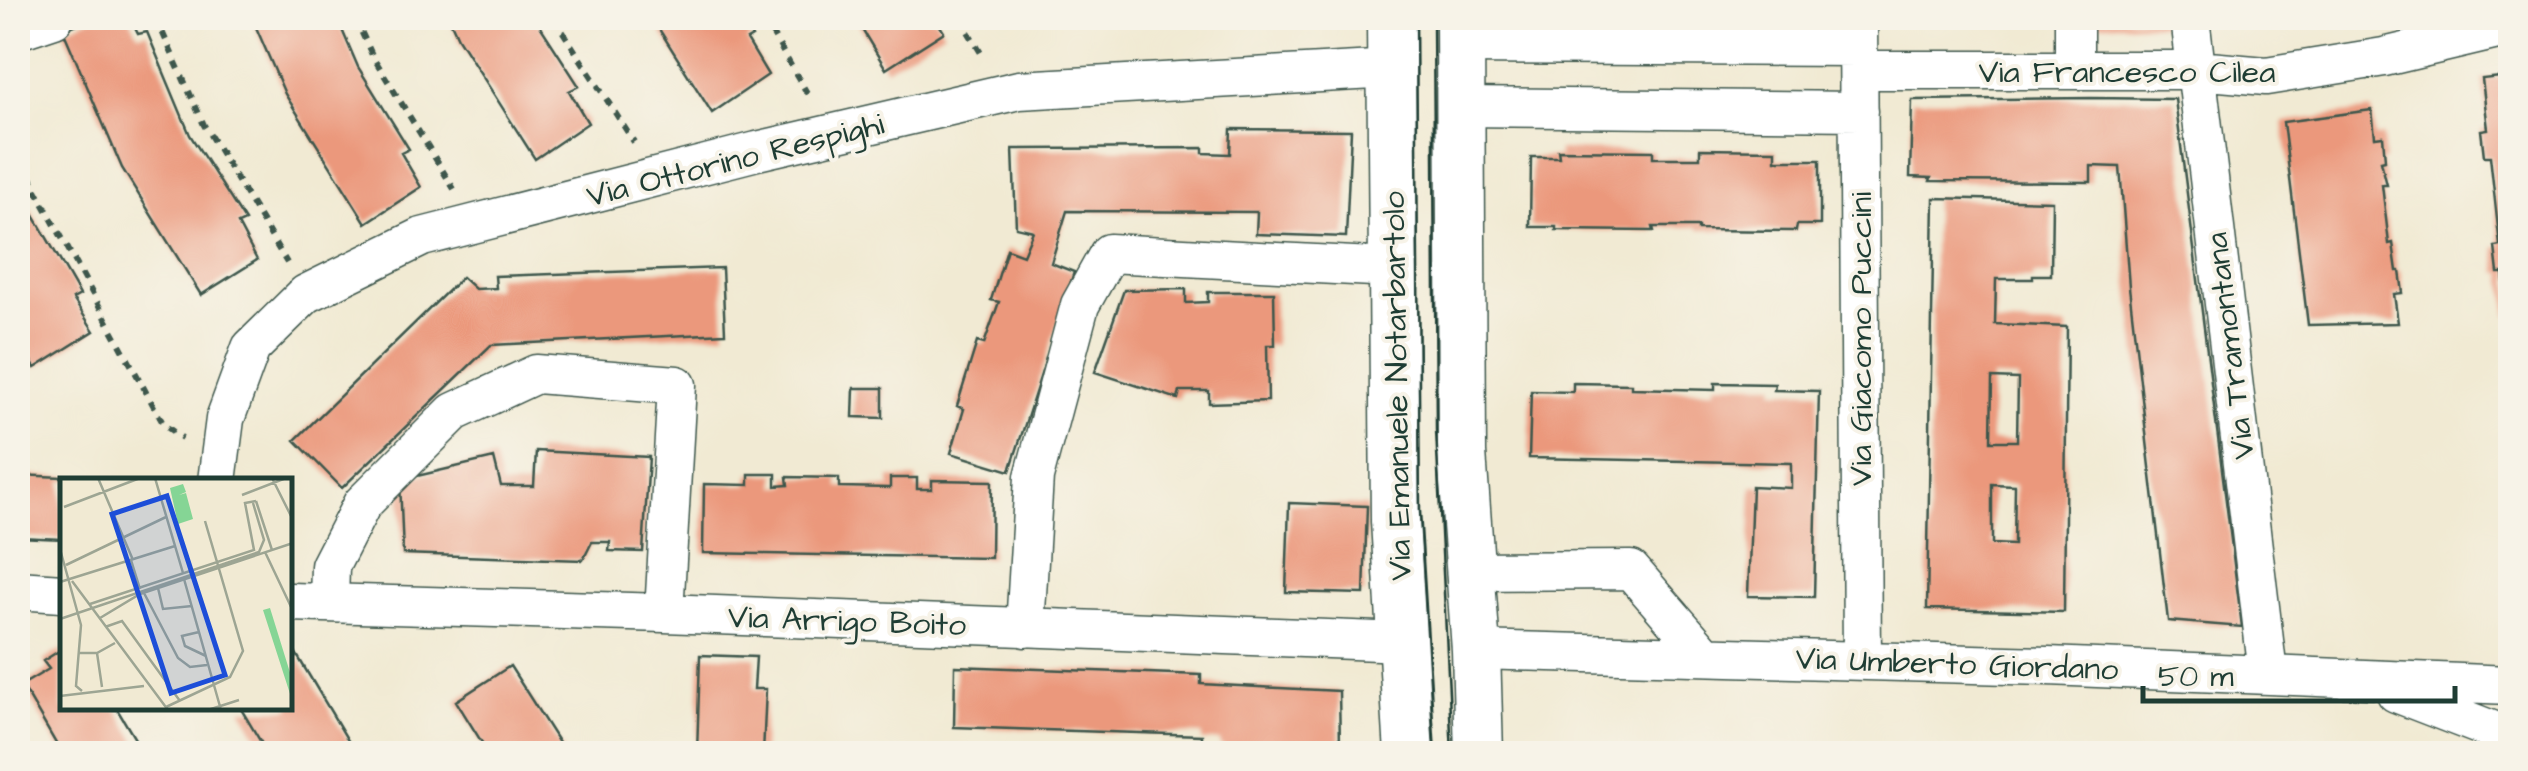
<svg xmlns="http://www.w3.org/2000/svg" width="2528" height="771" font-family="'Architects Daughter',sans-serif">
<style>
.building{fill:#eb987b;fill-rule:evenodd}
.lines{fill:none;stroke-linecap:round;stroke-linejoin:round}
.minor-casing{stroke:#3e574c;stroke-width:41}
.tertiary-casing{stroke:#3e574c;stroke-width:51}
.path{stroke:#3e574c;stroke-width:6;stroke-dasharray:8 8;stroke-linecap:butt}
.minor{stroke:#fff;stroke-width:38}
.tertiary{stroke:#fff;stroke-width:48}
.tram{stroke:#1f3d34;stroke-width:2.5}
.labels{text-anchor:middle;stroke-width:8;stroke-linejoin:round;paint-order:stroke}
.street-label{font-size:32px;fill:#1f3d34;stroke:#f7f3e8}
.inset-road{fill:none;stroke:#9da593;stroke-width:2.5}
.view{fill:#1d4ed8;fill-opacity:0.15;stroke:#1d4ed8;stroke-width:5}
.inset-edge{fill:none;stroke:#1f3d34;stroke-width:5}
</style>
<rect width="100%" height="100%" fill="#f7f3e8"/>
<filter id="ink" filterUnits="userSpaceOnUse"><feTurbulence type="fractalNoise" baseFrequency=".01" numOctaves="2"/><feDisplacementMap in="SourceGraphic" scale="20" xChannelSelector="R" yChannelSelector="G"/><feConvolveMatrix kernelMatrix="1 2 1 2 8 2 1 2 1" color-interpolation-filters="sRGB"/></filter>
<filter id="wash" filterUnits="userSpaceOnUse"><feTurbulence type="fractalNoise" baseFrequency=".0048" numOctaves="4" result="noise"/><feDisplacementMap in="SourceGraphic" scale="40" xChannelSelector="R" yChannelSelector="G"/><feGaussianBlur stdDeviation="2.25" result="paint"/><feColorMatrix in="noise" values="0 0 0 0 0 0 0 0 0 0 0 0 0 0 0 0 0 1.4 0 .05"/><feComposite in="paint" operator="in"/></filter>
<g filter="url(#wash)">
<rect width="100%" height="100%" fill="#f1ead3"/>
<g id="blocks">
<path class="building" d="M91,18H130L138,34L147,32L190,135L245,221L238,224L257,260L201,295L122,168L63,30Z
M252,18H337L358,67L409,149L401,153L421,187L366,223L285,94Z
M449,18H535L579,86L569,91L588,123L535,159L458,38Z
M652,18H741L752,37L747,40L768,75L712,113Z
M855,18H935L944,32L886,69Z
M2087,18H2165L2166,25L2087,24Z
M2510,76V316H2508L2503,273H2498L2495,247L2500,246L2490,156H2484L2481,130L2488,129L2482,79Z
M2091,98L2175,99L2242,627L2168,621L2129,287L2120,167L2091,166V182L1930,181L1931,178L1910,177L1912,100Z
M2372,110L2375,137L2383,136L2385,160L2381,161L2387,185H2382L2389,244L2393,243L2397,271H2400L2403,293L2394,294L2398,323L2308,325L2283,122Z
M1231,129L1351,130L1346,237L1256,234L1257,212L1067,211L1051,263L1074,272L1010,471L951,453L964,409L957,406L977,342L984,344L999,302L991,300L1007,249L1023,255L1033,231L1016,227L1013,149L1203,148V153L1230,154Z
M1700,149L1776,150V160H1820V225H1797L1796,231L1698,230V227H1653L1654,231L1556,230V227H1530L1531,157H1559L1558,150L1653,151V158H1700Z
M18,188L80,295L73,299L94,331L35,368L18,338Z
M1934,198L2052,201L2051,275H2033V279H1996L1995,324L2067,327L2064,612L1927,609ZM1992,378L2018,379L2017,441H1991ZM1992,484L2015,485L2014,545L1992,544Z
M722,268L725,333L491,345L342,488L295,440L462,277L475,289L496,288L495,276Z
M1186,289V303L1208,302V292H1274L1275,345H1267L1268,401L1209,403V391H1180L1178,399L1095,372L1124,290Z
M1573,383L1631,384V388L1715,390V383L1775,384L1774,390L1819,391L1814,597L1748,596L1752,486L1791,488V463L1529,458L1531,391L1573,392Z
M854,388H883V418L853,417Z
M536,451L649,457L643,552L609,551L610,542H592L583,560L403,554L400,480L494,458L501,486H534Z
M749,474H776V486L788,485L787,477L839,478V487L890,488V478H917V489H932V480L992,481L991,558L703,553L704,484L749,485Z
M18,475L84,478V481H62V539L18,537Z
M1289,503L1367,506L1364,594L1286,592Z
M62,649V709H117L144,754H62L22,685L49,669L43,661Z
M294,650L356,754H268L241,709H290V652Z
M700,655L756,657L754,689H766L763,754H697Z
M510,666L566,754H489L456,701Z
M955,666L1201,675V684L1339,691L1340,746L1317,745V749L1221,747L1220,741H1202V735L954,727Z"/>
</g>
</g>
<g filter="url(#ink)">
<use href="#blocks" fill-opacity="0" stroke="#3e574c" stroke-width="2.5"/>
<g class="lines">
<g class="minor-casing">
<path id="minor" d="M1858,18L1862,660
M2190,18L2268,674
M18,30L54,18
M1459,45L1858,47
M1859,70H2197L2266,76L2384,57L2510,27
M2074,70V18
M1460,107L1859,111
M217,481L225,419L251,348L306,294L422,237L757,151L1019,90L1393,69
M1471,571L1631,570L1704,654
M18,590L62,593
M290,602L664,613L1403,642
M329,603L330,566L362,504L454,412L536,374L677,385L664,613
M1025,628L1034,477L1080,305L1109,253L1392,268
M1476,650L2048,666L2510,685
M2396,693L2510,737"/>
</g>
<g class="tertiary-casing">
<path id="tertiary" d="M1391,18L1395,521L1409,754
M1460,18L1462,453L1476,650L1479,754"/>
</g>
<path class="path" d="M156,18L204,125L287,263
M355,18L372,55L454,189
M554,18L634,142
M763,18L810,98
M960,18L984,58
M18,145L36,190L164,425L182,438"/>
<use href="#minor" class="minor"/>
<use href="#tertiary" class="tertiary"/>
<path class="tram" d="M1416,18L1420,511L1435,754
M1433,18L1436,430L1452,754"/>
</g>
</g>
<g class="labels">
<g class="street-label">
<text x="2127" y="82">Via Francesco Cilea</text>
<text transform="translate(735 159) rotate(-14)" y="11">Via Ottorino Respighi</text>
<text transform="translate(1860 339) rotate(-90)" y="11">Via Giacomo Puccini</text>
<text transform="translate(2229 346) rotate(-97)" y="11">Via Tramontana</text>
<text transform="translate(1396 386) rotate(-91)" y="11">Via Emanuele Notarbartolo</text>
<text transform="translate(847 620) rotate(2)" y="11">Via Arrigo Boito</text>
<text transform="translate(1957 663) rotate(2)" y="11">Via Umberto Giordano</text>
</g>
</g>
<g transform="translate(60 478)">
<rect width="232" height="232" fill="#f1ead3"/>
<path d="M123,6L126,14L119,17L126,15L133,41L118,46L110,10ZM210,130L232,201V222L203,132Z" fill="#85d595"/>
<path class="inset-road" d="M38,0L73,82M95,0L123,95M212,0L233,42M182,17L226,0M196,23L212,72M4,29L80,0M0,71L21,147L16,208L22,213M205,74L233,133M71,82L80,111M6,87L106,39M124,101L161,232M12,103L108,232M0,104L115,68M98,110L103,131L132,128M84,115L118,180L130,189L147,187M30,126L194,72L185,25L196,23M40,140L80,116L233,65M0,141L199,74L204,62L193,25M45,149L62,143L120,223M139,154L122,158L125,168L146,178M19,175H37L55,165M37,175L42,209M0,218L84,208M106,229L170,199L183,173L145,43M148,232L179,222"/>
<path class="view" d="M107,18L165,197L111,215L52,36Z"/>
<rect width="232" height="232" class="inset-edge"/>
</g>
<rect width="2528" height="771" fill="none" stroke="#f7f3e8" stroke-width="60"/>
<path d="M2143 686v15h312v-15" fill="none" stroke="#1f3d34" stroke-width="5"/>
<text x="2158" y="686" font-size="30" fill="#1f3d34" stroke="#f7f3e8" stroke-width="8" paint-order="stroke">50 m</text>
</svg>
